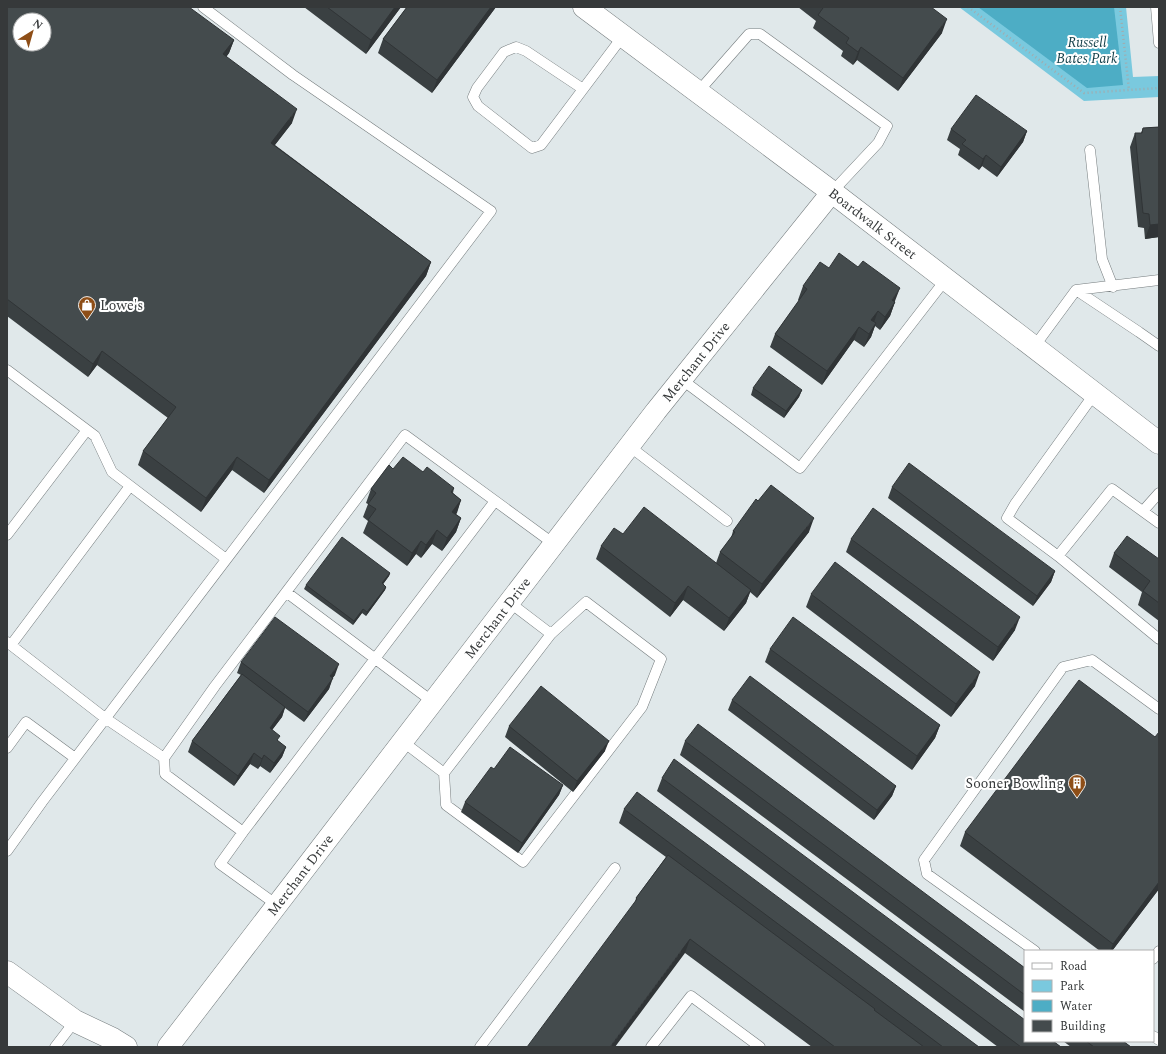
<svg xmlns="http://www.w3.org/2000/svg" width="1166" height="1054" font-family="Spectral,serif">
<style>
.green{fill:#7ac9de}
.water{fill:#4dadc5}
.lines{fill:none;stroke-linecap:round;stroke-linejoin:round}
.service-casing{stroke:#757c7e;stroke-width:11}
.minor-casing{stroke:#757c7e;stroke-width:22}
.tertiary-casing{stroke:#757c7e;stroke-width:23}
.path{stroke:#a4aaac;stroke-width:2.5;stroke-dasharray:1 3;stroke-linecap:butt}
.service{stroke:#fff;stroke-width:10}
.minor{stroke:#fff;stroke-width:21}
.tertiary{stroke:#fff;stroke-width:22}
.wall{fill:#3a4042}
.shaded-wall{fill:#303436}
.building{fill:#444b4d;stroke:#303436;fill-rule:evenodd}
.labels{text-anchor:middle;stroke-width:4;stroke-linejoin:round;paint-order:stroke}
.park-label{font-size:14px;font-style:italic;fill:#133f49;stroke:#fff}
.street-label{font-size:14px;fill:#36393a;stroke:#fff}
.poi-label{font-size:14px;fill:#36393a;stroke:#fff;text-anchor:start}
</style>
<rect width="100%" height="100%" fill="#e0e8ea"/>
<path class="green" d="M959,7H1126L1133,77L1159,76V97L1084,101Z"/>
<path class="water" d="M978,7H1114L1123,85L1087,88Z"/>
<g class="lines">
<g class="service-casing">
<path id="service" d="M1156,7L1159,43
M583,89L526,51L516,47L504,52L477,88L473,97L478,106L532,148L541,145L623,36
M698,92L749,34H760L887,126L878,143L832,192
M1090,150L1102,259L1113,287
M1076,290L1159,280
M1034,347L1076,290L1139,332L1159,346
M7,370L95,436L112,472L226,559
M681,379L800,468L946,279
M1095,393L1015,504L1007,518L1058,556L1159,639
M629,446L727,521
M1143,511L1159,493
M7,535L87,430
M1058,556L1112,489L1159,523
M286,592L433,702
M7,642L105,718L164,758L215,686L405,435L554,544
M11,645L130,486
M402,741L444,773L446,805L523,862L642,707L661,659L586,602L551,634L509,602
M7,748L26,722L75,758
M164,758L165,774L243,832L495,501
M444,773L551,634
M243,832L220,864L277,905
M7,851L42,802L491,211L293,75L203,7
M1035,951L927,874L924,860L1063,667L1092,660L1159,709
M1153,959L1159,951
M1153,1036L1159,1040
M55,1047L75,1021
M480,1047L615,868
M651,1047L691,996L760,1047"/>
</g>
<g class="minor-casing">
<g id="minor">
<path id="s1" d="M168,1047L656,411L832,192"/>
</g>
</g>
<g class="tertiary-casing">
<g id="tertiary">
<path id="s2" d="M584,7L832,192L1159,443"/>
<path d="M7,972L75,1021L113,1039L126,1047"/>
</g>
</g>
<path class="path" d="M968,7L1084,93L1159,88
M1120,7L1129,90"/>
<use href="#service" class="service"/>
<use href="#minor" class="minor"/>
<use href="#tertiary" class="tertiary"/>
</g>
<path class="wall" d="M7,7L234,40L229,53L226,57L292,123L275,145L431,262L426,276L264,493L232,470L201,512L138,465L143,451L168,418L97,365L88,377L7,316Z
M304,7H401L366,54Z
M407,7H496L432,93L378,53L383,39Z
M798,7H931L942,33L898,91L857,60L853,65L841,56L843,51L813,28L816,21Z
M1159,127V237L1145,239L1144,228L1138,227L1130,147L1135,133H1141L1143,128Z
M951,129L1027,131L1023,142L997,177L982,166L979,170L958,155L960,149L947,140Z
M829,268L895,302L890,316L880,330L875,326L871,337L864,347L854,340L822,385L770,347L775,334L799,301L798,300L803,286Z
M753,388L802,390L799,397L784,418L751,395Z
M393,469L423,472L454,488L453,493L461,500L456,514L461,518L456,532L442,551L432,544L421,558L416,554L407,566L363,533L368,521L363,517L368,504L366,503L371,489Z
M892,487L1055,571L1051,582L1033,606L888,498Z
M758,501L809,532L757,598L750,592L746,603L724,631L683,600L670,617L596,559L601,546L623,534L716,563L720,552L731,538L733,531Z
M851,539L1015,630L993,661L846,552Z
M1114,553L1159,559V621L1138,605L1142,592L1109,567Z
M390,573L389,576L383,584L386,587L385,590L366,616L362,613L353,625L304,589L306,585Z
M811,594L975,686L951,717L806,607Z
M770,649L940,725L935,738L912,770L765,662Z
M241,662L335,675L332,678L329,689L304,722L285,708L282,717L272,730L278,741L286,747L282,757L270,773L260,766L258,769L250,764L234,786L188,752L192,741L241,675L237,673Z
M732,700L896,786L892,796L874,820L728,710Z
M509,726L605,751L573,792L505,737Z
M1155,737L1159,889L1112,951H1100L960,846L965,832Z
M685,741L1025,968V1012L680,755Z
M494,769L563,785L559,795L518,853L461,812L465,802Z
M662,778L1061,1047H998L657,791Z
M624,809L979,1047H812L685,953L635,902L636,898L666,857L619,823Z
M1063,1041H1123L1131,1047H1071Z"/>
<path class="shaded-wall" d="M395,7H401L366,54L371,40Z
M491,7H496L432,93L437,80Z
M947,19L942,33L898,91L903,78Z
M234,40L229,53L218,68L223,54Z
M861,47L857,60L853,65L858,52Z
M297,109L292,123L266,156L271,143Z
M1027,131L1023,142L997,177L1001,167Z
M986,155L982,166L979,170L983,159Z
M1159,224V237L1145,239L1150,225Z
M431,262L426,276L264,493L269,480Z
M900,288L895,301L887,313L892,300Z
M895,302L890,316L880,330L885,317Z
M878,311L873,325L871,320Z
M876,323L871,337L864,347L869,334Z
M859,327L854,340L822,385L827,371Z
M102,351L97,365L88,377L93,364Z
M802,390L799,397L784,418L786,411Z
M237,457L232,470L201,512L206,498Z
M461,500L457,513L447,525L452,512Z
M461,518L456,532L442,551L447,538Z
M814,518L809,532L757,598L762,584Z
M437,530L432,544L421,558L426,545Z
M421,541L416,554L407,566L412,553Z
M1055,571L1051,582L1033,606L1037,596Z
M390,573L389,576L381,587L382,583Z
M688,586L683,600L670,617L675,603Z
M386,587L385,590L366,616L367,612Z
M751,590L746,603L724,631L729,618Z
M363,609L362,613L353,625L354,621Z
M1020,617L1015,630L993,661L998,647Z
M339,664L335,675L327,686L330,676Z
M980,672L975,686L951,717L956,704Z
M333,678L329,689L304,722L308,712Z
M285,707L282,717L266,738L270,728Z
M940,725L935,738L912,770L917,756Z
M609,741L605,751L573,792L577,781Z
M286,747L282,757L270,773L274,763Z
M254,753L250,764L234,786L238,776Z
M264,755L260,766L258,769L262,759Z
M563,785L559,795L518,853L522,843Z
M896,786L892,796L874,820L877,810Z
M1159,882V889L1112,951H1110L1113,944Z
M690,939L685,953L615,1047H610Z"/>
<path class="building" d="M7,7H189L234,40L223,54L297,109L271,143L431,262L269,480L237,457L206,498L143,451L176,407L102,351L93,364L7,299ZM20,20H44V44H20Z
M327,7H395L371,40Z
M407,7H491L437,80L383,39Z
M821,7H931L947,19L903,78L861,47L858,52L846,43L849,38L818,15L823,8Z
M976,95L1027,131L1001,167L986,155L983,159L962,144L966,140L951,129Z
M1159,127V224L1150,225L1149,214L1143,213L1135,133H1142L1143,128Z
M839,253L858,267L863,261L900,288L892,300L895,302L885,317L878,311L871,320L876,323L869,334L859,327L827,371L775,334L807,289L803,286L820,262L829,268Z
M769,366L802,390L786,411L753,388Z
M403,457L423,472L427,467L454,488L451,492L461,500L452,512L461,518L447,538L437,530L426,545L421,541L412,553L368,520L376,509L368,504L376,493L371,489L389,465L393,469Z
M909,463L1055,571L1037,596L892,487Z
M771,485L814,518L762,584L720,552L735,532L733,531L756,499L758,501Z
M644,507L751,590L729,618L688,586L675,603L601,546L614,528L623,534Z
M873,508L1020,617L998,647L851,539Z
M1127,536L1159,559V603L1143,591L1150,581L1114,553Z
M342,537L390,573L382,583L386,587L367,612L363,609L354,621L306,585Z
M835,562L980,672L956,704L811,594Z
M275,617L339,664L330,676L333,678L308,712L241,662Z
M793,617L940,725L917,756L770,649Z
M242,674L285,707L270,728L280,736L277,740L286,747L274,763L264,755L262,759L254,753L238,776L192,741Z
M750,676L896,786L877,810L732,700Z
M1079,680L1155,737L1159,732V882L1113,944L965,832Z
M541,686L609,741L577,781L509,726Z
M698,724L1025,968V995L685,741Z
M510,747L563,785L522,843L465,802L491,767L494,769Z
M674,759L1025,1020V1041H1053L1061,1047H1021L662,778Z
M637,792L979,1047H943L624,809Z
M668,855L875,1009L874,1010L924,1047H835L690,939L610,1047H527L637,899L636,898Z
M1086,1041H1123L1131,1047H1094Z"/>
<defs>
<g id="shop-pin" transform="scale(0.9)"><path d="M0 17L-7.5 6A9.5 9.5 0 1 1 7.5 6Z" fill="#8e4e17" stroke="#fff"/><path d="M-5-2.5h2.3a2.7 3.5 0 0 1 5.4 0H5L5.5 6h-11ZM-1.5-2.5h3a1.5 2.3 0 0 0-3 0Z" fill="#fff"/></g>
<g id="building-pin" transform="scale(0.9)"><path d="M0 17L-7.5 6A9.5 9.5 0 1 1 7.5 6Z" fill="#8e4e17" stroke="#fff"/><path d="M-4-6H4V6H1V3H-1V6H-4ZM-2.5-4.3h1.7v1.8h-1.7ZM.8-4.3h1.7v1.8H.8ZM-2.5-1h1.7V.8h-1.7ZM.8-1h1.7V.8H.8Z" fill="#fff"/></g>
</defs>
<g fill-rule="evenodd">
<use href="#shop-pin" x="87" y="305"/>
<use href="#building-pin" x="1077" y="783"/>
</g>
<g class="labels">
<g class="park-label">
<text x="1087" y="47">Russell<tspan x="1087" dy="16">Bates Park</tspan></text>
</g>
<g class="street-label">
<text dy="5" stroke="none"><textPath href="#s2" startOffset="361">Boardwalk Street</textPath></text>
<text dy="5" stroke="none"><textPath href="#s1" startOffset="865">Merchant Drive</textPath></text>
<text dy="5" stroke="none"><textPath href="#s1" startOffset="541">Merchant Drive</textPath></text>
<text dy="5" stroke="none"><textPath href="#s1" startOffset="217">Merchant Drive</textPath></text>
</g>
<g class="poi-label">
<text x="100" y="310">Lowe's</text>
<text x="1064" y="788" text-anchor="end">Sooner Bowling</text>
</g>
</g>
<rect width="1166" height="1054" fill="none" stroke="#36393a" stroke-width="16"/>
<rect x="1024" y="950" width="130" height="92" fill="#ffffff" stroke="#afb0b0"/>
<rect x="1032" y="963" width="20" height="6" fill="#ffffff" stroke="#afb0b0"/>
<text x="1060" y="970" font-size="12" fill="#36393a">Road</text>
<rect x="1032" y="980" width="20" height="12" fill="#7ac9de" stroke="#afb0b0"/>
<text x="1060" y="990" font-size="12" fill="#36393a">Park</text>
<rect x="1032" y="1000" width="20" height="12" fill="#4dadc5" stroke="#afb0b0"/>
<text x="1060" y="1010" font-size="12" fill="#36393a">Water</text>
<rect x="1032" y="1020" width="20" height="12" fill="#444b4d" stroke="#afb0b0"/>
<text x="1060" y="1030" font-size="12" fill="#36393a">Building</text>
<g transform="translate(32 32) rotate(37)"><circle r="19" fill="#ffffff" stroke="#afb0b0"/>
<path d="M0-3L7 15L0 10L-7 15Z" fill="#8e4e17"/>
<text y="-6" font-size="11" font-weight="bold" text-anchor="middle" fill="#36393a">N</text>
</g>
</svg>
